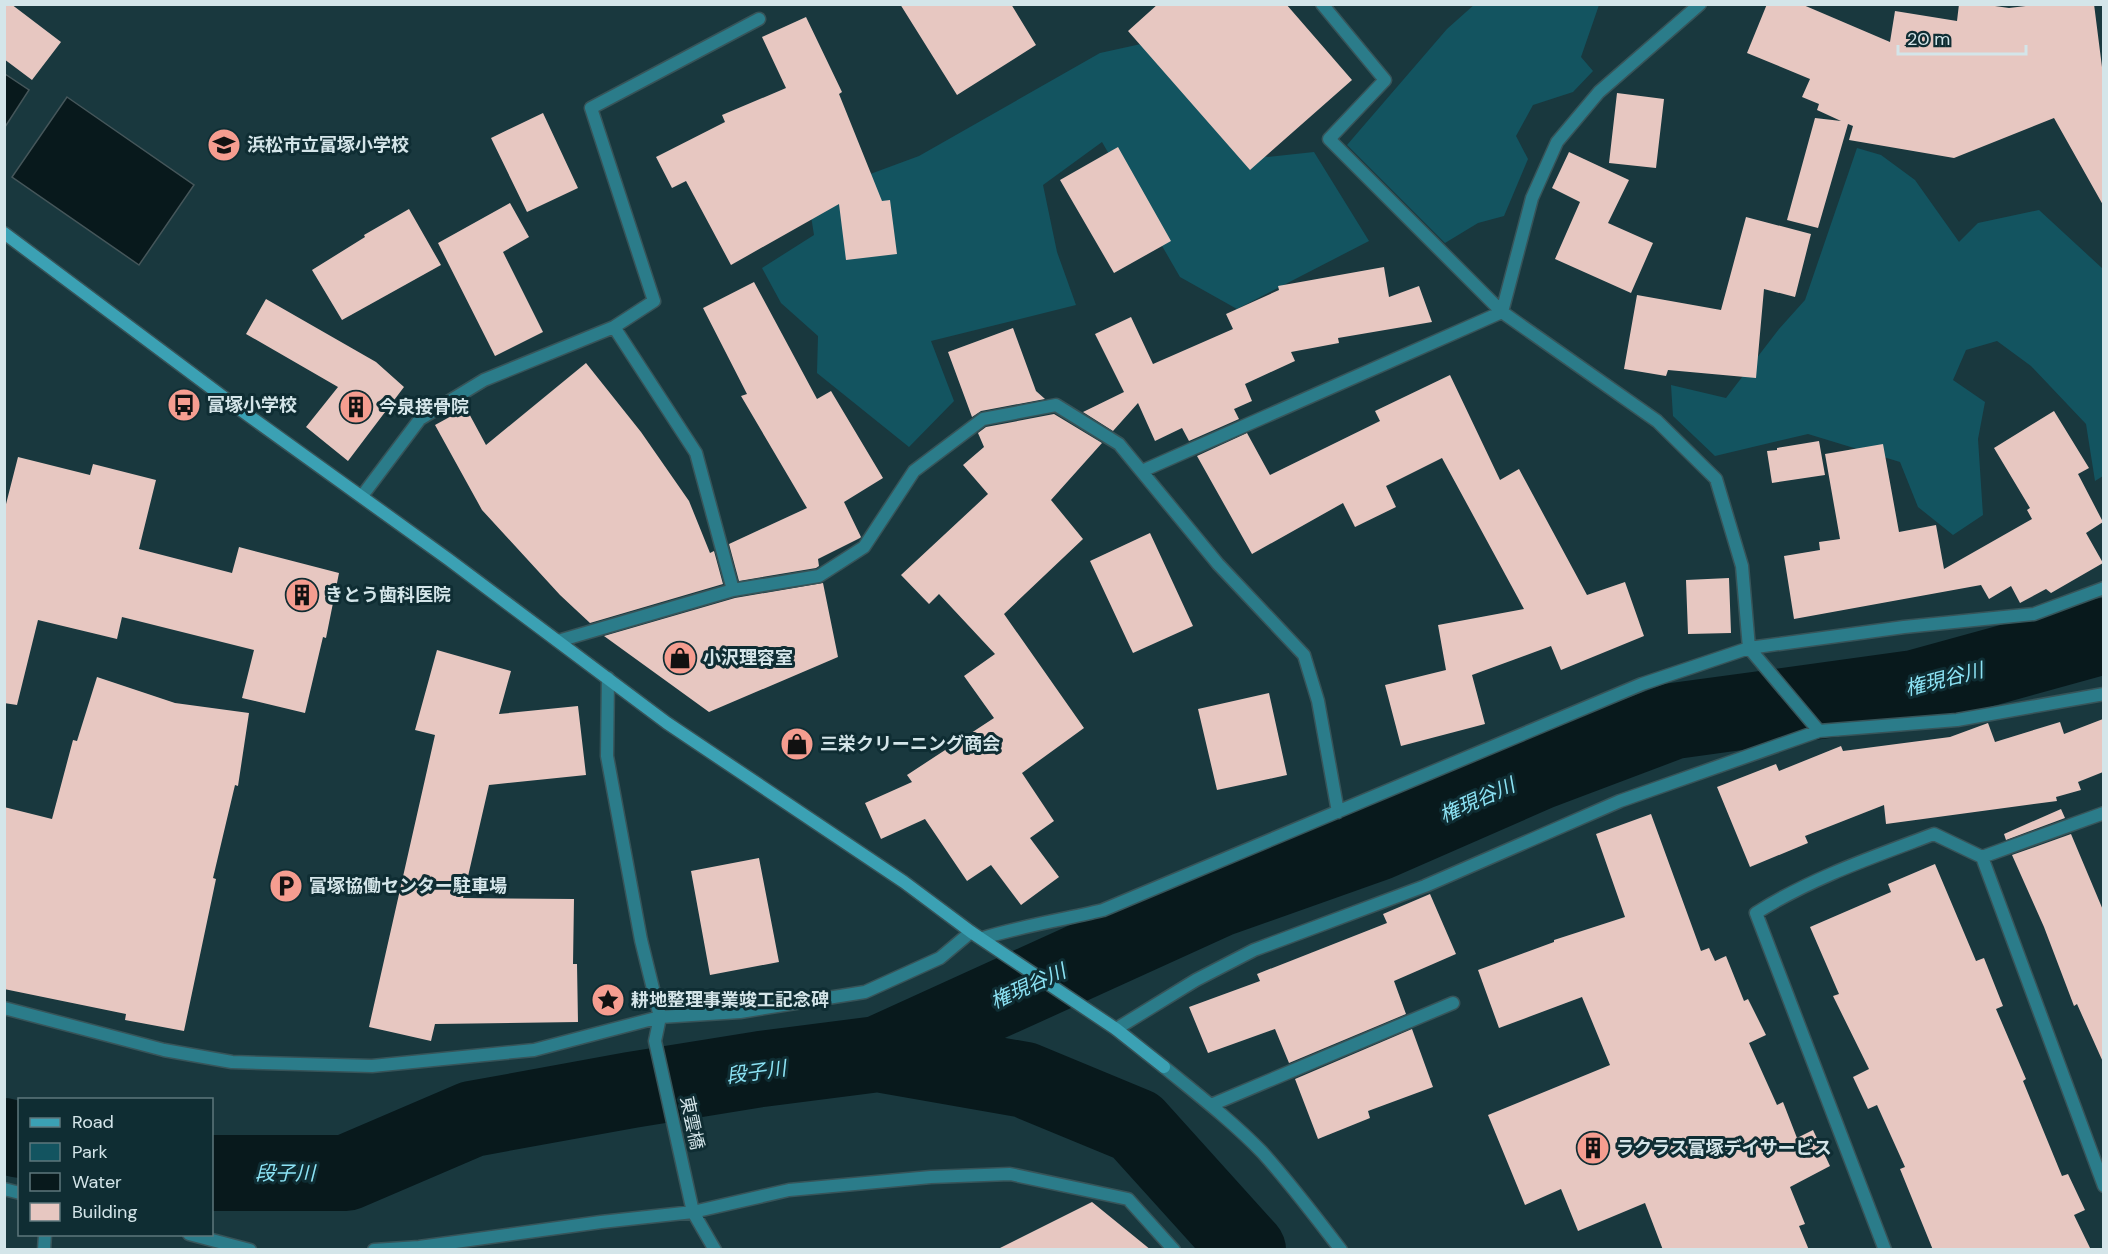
<svg xmlns="http://www.w3.org/2000/svg" width="2108" height="1254" font-family="'DM Sans','Noto Sans JP',sans-serif">
<style>
.green{fill:#135460}
.water{fill:#08191c;stroke:#45565a;stroke-width:1.5}
.lines{fill:none;stroke-linecap:round;stroke-linejoin:round}
.river{stroke:#08191c;stroke-width:76}
.building{fill:#e7c7c1}
.street-casing{stroke:#375459;stroke-width:15}
.secondary-casing{stroke:#375459;stroke-width:15}
.street{stroke:#2b7c8a;stroke-width:12}
.secondary{stroke:#3ba1b4;stroke-width:12}
.labels{text-anchor:middle;stroke-width:6;stroke-linejoin:round;paint-order:stroke}
.poi-label{font-size:18px;font-weight:bold;fill:#d4e5e9;stroke:#0f2d33;text-anchor:start}
.street-label{font-size:18px;fill:#d4e5e9;stroke:#0f2d33}
.water-label{font-size:20px;font-style:italic;fill:#8ce3f5;stroke:#0f2d33}
</style>
<rect width="100%" height="100%" fill="#19383e"/>
<path class="green" d="M1475,4L1599,5L1581,57L1593,71L1573,92L1533,105L1516,136L1528,159L1504,216L1478,223L1445,243L1347,145L1447,29Z
M1141,44L1232,149L1268,157L1314,152L1369,241L1237,309L1180,277L1102,142L1043,185L1057,252L1076,305L931,341L954,401L909,447L817,373L818,336L781,303L762,268L814,235L808,197L919,156L1100,53Z
M1857,148L1881,155L1915,180L1959,242L1978,223L2039,210L2103,269V476L2095,481L2086,424L2031,366L1997,341L1966,350L1953,380L1985,402L1978,439L1983,515L1953,535L1918,507L1900,462L1808,434L1715,456L1673,416L1671,385L1726,398L1779,329L1805,300Z"/>
<path class="water" d="M5,74L29,90L5,127Z
M67,97L194,185L139,265L12,177Z"/>
<g class="lines">
<path class="river" d="M878,1054L1219,899L1377,843L1539,772L1674,721L1915,688L2104,636
M4,1136L20,1140
M212,1173H346L472,1119L631,1090L761,1069L878,1054L1025,1080L1136,1126L1248,1250"/>
</g>
<path class="building" d="M4,4H11L61,42L32,80L4,59Z
M900,4H1011L1036,45L957,95Z
M1158,4H1286L1352,80L1250,170L1128,31Z
M1767,4H1801L1890,42L1895,11L1957,21L1959,4H1981L2009,8L2041,4H2094L2103,75V205L2054,118L1954,158L1849,140L1853,126L1848,124L1818,228L1787,220L1815,118L1841,121L1817,110L1819,104L1802,97L1810,79L1747,53Z
M806,17L842,92L839,94L882,201L890,200L897,254L846,260L839,204L731,265L686,181L672,188L656,157L725,122L722,115L786,88L762,37Z
M1617,93L1664,99L1656,168L1609,163Z
M543,113L578,188L527,212L491,138Z
M1118,147L1171,241L1114,273L1060,180Z
M1569,152L1629,180L1608,223L1653,243L1631,293L1555,259L1580,202L1552,188Z
M510,203L529,237L503,252L543,332L495,356L438,243Z
M409,209L441,265L342,320L312,270L365,237L364,235Z
M1746,217L1811,234L1795,297L1764,289L1756,378L1668,370L1666,376L1624,369L1637,295L1721,310Z
M1384,267L1389,297L1419,286L1432,322L1338,338L1339,343L1291,352L1295,361L1245,384L1252,401L1234,409L1239,419L1189,441L1182,428L1155,441L1138,403L1113,431L1083,412L1124,392L1095,334L1131,317L1153,364L1233,329L1226,314L1279,290L1278,286Z
M754,282L817,399L831,391L883,478L844,502L861,537L860,538L818,559L819,566L816,568L739,581L729,544L807,508L741,396L747,394L703,308Z
M266,299L376,362L404,387L348,461L306,427L338,387L246,334Z
M1013,328L1036,391L1045,399L981,411L972,417L948,352Z
M586,363L641,432L689,501L710,553L714,551L723,584L590,623L560,595L482,510L435,425L466,408L486,445Z
M1450,375L1500,480L1519,469L1587,595L1625,582L1644,636L1561,670L1551,646L1472,675L1485,724L1401,746L1385,685L1446,670L1438,625L1524,609L1442,458L1386,486L1396,507L1355,527L1343,503L1252,554L1197,456L1247,433L1270,475L1380,421L1375,411Z
M2054,411L2089,468L2078,474L2103,522L2086,533L2103,563L2051,593L2046,589L2020,603L2011,586L1989,599L1981,585L1794,619L1784,556L1820,550L1819,542L1840,539L1825,454L1883,444L1899,532L1936,525L1944,569L2032,519L2027,510L2030,508L1994,448Z
M1054,414L1102,443L1051,500L1083,539L1004,614L1084,728L1022,773L1054,821L1030,838L1059,877L1021,905L991,865L967,881L925,819L881,839L865,803L912,782L907,775L994,718L964,676L995,654L939,594L929,604L901,575L988,494L963,465L984,447L978,433L986,427Z
M1819,441L1825,475L1772,483L1767,451L1777,450V448Z
M18,457L90,475L93,464L156,480L139,549L232,573L239,547L339,573L326,638L323,637L305,713L242,698L254,650L122,617L117,639L38,620L17,705L4,703V512Z
M1150,533L1193,626L1133,653L1090,561Z
M1729,578L1731,633L1688,634L1686,580Z
M823,583L838,657L709,712L604,636L735,598Z
M437,650L511,671L499,714L578,706L586,775L489,785L463,898L574,899L573,964H577L578,1022L435,1024L431,1041L369,1027L435,735L415,730Z
M97,677L175,703L249,713L238,786L235,785L213,878L216,879L184,1031L125,1020L126,1014L4,989V807L52,819L73,740L77,741Z
M1269,693L1287,775L1217,790L1198,709Z
M2103,719V772L2078,782L2081,790L2056,797L2057,801L1886,824L1884,805L1805,836L1808,843L1750,867L1717,787L1776,764L1779,771L1841,746L1843,751L1950,737L1988,723L1995,742L2060,722L2064,734Z
M2061,809L2065,818L2006,840L2004,834Z
M1651,814L1701,951L1709,948L1715,961L1726,956L1744,1001L1748,999L1766,1035L1749,1043L1777,1105L1783,1102L1797,1138L1813,1130L1830,1166L1790,1187L1805,1224L1799,1226L1809,1250H1663L1645,1203L1578,1231L1561,1189L1525,1205L1488,1115L1610,1065L1582,997L1499,1028L1478,970L1554,942V940L1625,917L1596,834Z
M2071,834L2103,910V1062L2077,1004L2074,1006L2044,927L2012,855Z
M759,858L779,962L710,975L691,871Z
M1935,864L1976,961L1984,958L2003,1006L1996,1009L2026,1079L2023,1081L2062,1176L2068,1174L2085,1210L2074,1215L2091,1250H1933L1900,1169L1905,1167L1877,1105L1868,1109L1853,1077L1869,1069L1833,996L1839,994L1810,927L1891,892L1888,884Z
M1430,894L1456,954L1394,981L1406,1014L1289,1063L1275,1029L1208,1053L1189,1007L1260,981L1257,974L1387,923L1383,914Z
M1412,1029L1433,1087L1368,1111L1370,1118L1318,1139L1295,1079Z
M1092,1202L1151,1250H996Z"/>
<g class="lines">
<g class="street-casing">
<path id="street" d="M1322,4L1385,80L1329,139L1502,312
M1502,312L1532,198L1557,142L1599,92L1700,4
M614,327L696,453L733,590
M1142,471L1502,312L1657,421L1716,479L1742,566L1749,648L1904,627L2034,614L2104,588
M362,496L420,419L484,380L614,327L654,301L591,108L759,19
M558,641L733,590L819,576L864,547L914,471L983,419L1056,405L1119,444L1218,564L1304,655L1318,701L1338,812
M608,678L607,756L641,940L660,1017L655,1041L693,1212L715,1250
M2104,813L1982,857L2104,1186
M983,938C1022,926 1062,920 1103,910L1642,684L1749,648L1819,731
M4,1008L164,1050L232,1062L372,1066L534,1050L660,1017L740,1012L865,992L940,958L971,932
M1116,1029L1196,980L1254,950L1425,886L1620,801L1819,731L1957,720L2104,694
M1164,1067C1197,1094 1232,1121 1262,1152C1290,1183 1315,1216 1341,1250
M1211,1105L1453,1003
M4,1189L20,1193
M189,1234L250,1250
M44,1250L45,1234
M374,1250L419,1247L601,1222L693,1212L789,1190L931,1177L1010,1174L1128,1199L1174,1250
M1885,1250L1756,913C1811,878 1873,857 1934,834L1982,857"/>
</g>
<g class="secondary-casing">
<path id="secondary" d="M4,233L234,405L448,559L667,723L904,882L971,932L1116,1029L1164,1067"/>
</g>
<use href="#street" class="street"/>
<use href="#secondary" class="secondary"/>
</g>
<defs>
<g id="school-disc" transform="scale(1.725)"><circle r="9.5" fill="#f59d90" stroke="#0f2d33"/><path d="M0-5L7-2L0 1L-7-2ZM-4 1L0 2.5L4 1V4Q0 6-4 4Z" fill="#111"/></g>
<g id="bus-disc" transform="scale(1.725)"><circle r="9.5" fill="#f59d90" stroke="#0f2d33"/><path d="M-5-6H5V4H4V6H2V4H-2V6H-4V4H-5ZM-3.5-4V0h7V-4ZM-3.5 1.2v1.5H-2V1.2ZM2 1.2v1.5H3.5V1.2Z" fill="#111"/></g>
<g id="building-disc" transform="scale(1.725)"><circle r="9.5" fill="#f59d90" stroke="#0f2d33"/><path d="M-4-6H4V6H1V3H-1V6H-4ZM-2.5-4.3h1.7v1.8h-1.7ZM.8-4.3h1.7v1.8H.8ZM-2.5-1h1.7V.8h-1.7ZM.8-1h1.7V.8H.8Z" fill="#111"/></g>
<g id="shop-disc" transform="scale(1.725)"><circle r="9.5" fill="#f59d90" stroke="#0f2d33"/><path d="M-5-2.5h2.3a2.7 3.5 0 0 1 5.4 0H5L5.5 6h-11ZM-1.5-2.5h3a1.5 2.3 0 0 0-3 0Z" fill="#111"/></g>
<g id="parking-disc" transform="scale(1.725)"><circle r="9.5" fill="#f59d90" stroke="#0f2d33"/><path d="M-3.5-5.5H1a3.5 3.5 0 0 1 0 7H-1V5.5H-3.5ZM-1-3.4V-.6H.8a1.4 1.4 0 0 0 0-2.8Z" fill="#111"/></g>
<g id="sight-disc" transform="scale(1.725)"><circle r="9.5" fill="#f59d90" stroke="#0f2d33"/><path d="M0-6L1.8-2.2L6-1.7L2.9 1.2L3.7 5.4L0 3.3L-3.7 5.4L-2.9 1.2L-6-1.7L-1.8-2.2Z" fill="#111"/></g>
</defs>
<g fill-rule="evenodd">
<use href="#school-disc" x="224" y="145"/>
<use href="#bus-disc" x="184" y="405"/>
<use href="#building-disc" x="356" y="407"/>
<use href="#building-disc" x="302" y="595"/>
<use href="#shop-disc" x="680" y="658"/>
<use href="#shop-disc" x="797" y="744"/>
<use href="#parking-disc" x="286" y="886"/>
<use href="#sight-disc" x="608" y="1000"/>
<use href="#building-disc" x="1593" y="1148"/>
</g>
<g class="labels">
<g class="poi-label">
<text x="247" y="151">浜松市立富塚小学校</text>
<text x="207" y="411">富塚小学校</text>
<text x="379" y="413">今泉接骨院</text>
<text x="325" y="601">きとう歯科医院</text>
<text x="703" y="664">小沢理容室</text>
<text x="820" y="750">三栄クリーニング商会</text>
<text x="309" y="892">富塚協働センター駐車場</text>
<text x="631" y="1006">耕地整理事業竣工記念碑</text>
<text x="1616" y="1154">ラクラス富塚デイサービス</text>
</g>
<g class="street-label">
<text transform="translate(692 1123) rotate(78)" y="6">東雲橋</text>
</g>
<g class="water-label">
<text transform="translate(1944 679) rotate(-14)" y="7">権現谷川</text>
<text transform="translate(1477 800) rotate(-24)" y="7">権現谷川</text>
<text transform="translate(1028 986) rotate(-24)" y="7">権現谷川</text>
<text transform="translate(756 1072) rotate(-8)" y="7">段子川</text>
<text x="285" y="1180">段子川</text>
</g>
</g>
<rect width="2108" height="1254" fill="none" stroke="#d4e5e9" stroke-width="12"/>
<rect x="18" y="1098" width="195" height="138" fill="#0f2d33" stroke="#5e777c" stroke-width="1.5"/>
<rect x="30" y="1118" width="30" height="9" fill="#3ba1b4" stroke="#5e777c" stroke-width="1.5"/>
<text x="72" y="1128" font-size="18" fill="#d4e5e9">Road</text>
<rect x="30" y="1143" width="30" height="18" fill="#135460" stroke="#5e777c" stroke-width="1.5"/>
<text x="72" y="1158" font-size="18" fill="#d4e5e9">Park</text>
<rect x="30" y="1173" width="30" height="18" fill="#08191c" stroke="#5e777c" stroke-width="1.5"/>
<text x="72" y="1188" font-size="18" fill="#d4e5e9">Water</text>
<rect x="30" y="1203" width="30" height="18" fill="#e7c7c1" stroke="#5e777c" stroke-width="1.5"/>
<text x="72" y="1218" font-size="18" fill="#d4e5e9">Building</text>
<path d="M1898 45v9h128v-9" fill="none" stroke="#d4e5e9" stroke-width="3"/>
<text x="1907" y="45" font-size="18" fill="#d4e5e9" stroke="#0f2d33" stroke-width="4.5" paint-order="stroke">20 m</text>
</svg>
